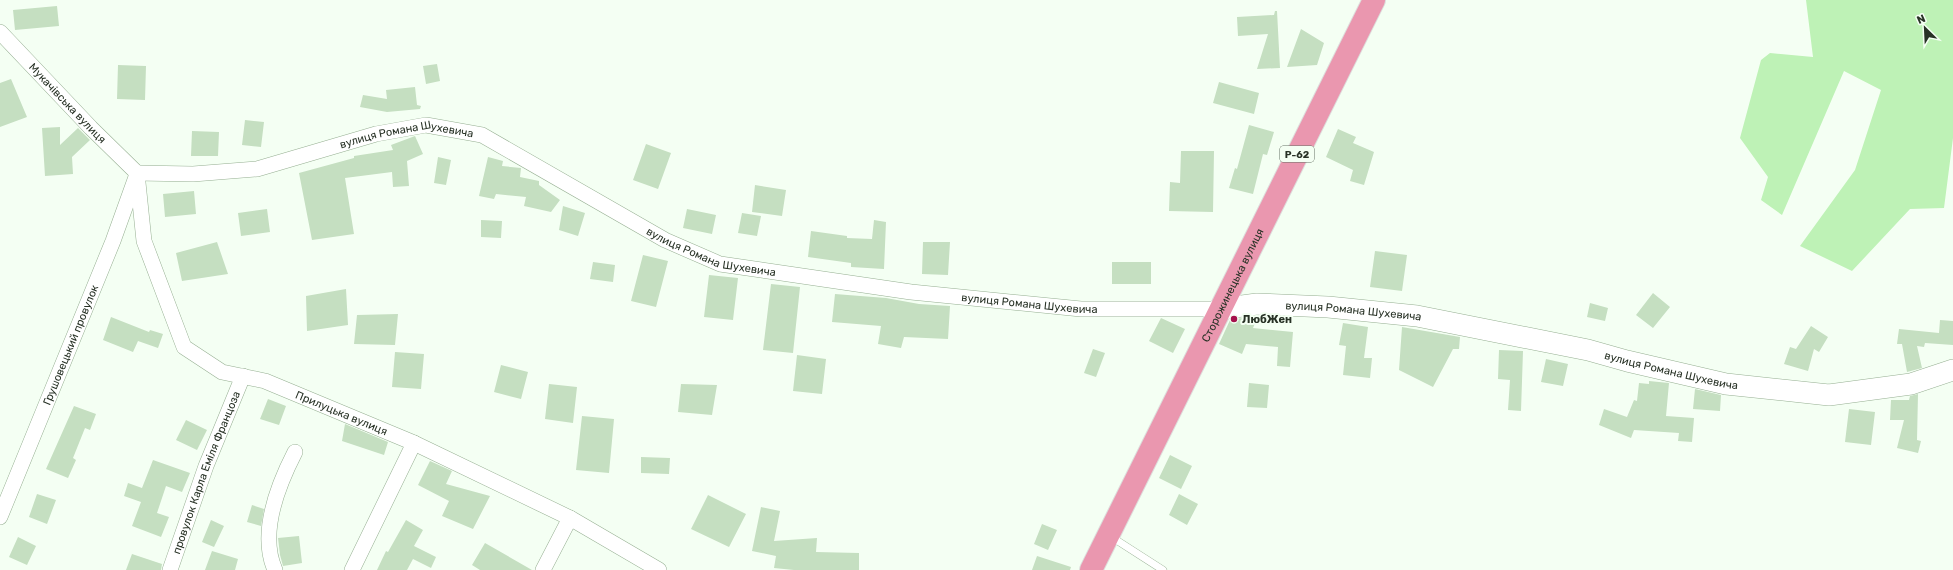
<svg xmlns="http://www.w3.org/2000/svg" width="1953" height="570" font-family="Rubik,sans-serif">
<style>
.green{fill:#bef2b6}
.building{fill:#c5dfc1}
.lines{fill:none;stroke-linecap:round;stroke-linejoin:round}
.lane-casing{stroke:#96af92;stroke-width:8}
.street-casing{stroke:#96af92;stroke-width:16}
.secondary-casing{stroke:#96af92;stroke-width:22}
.primary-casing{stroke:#dddedc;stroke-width:24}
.lane{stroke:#fff;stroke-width:7}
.street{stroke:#fff;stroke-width:15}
.secondary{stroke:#fff;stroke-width:21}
.primary{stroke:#ea97af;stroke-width:22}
.poi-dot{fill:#a5104c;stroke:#f4fff3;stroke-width:1.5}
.labels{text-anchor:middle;stroke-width:4;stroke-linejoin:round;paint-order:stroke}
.shield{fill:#f4fff3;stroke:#657064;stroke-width:1}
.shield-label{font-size:10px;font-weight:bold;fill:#283226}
.street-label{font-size:11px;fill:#283226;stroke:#f4fff3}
.poi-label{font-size:11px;font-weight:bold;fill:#283226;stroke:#f4fff3;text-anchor:start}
</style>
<rect width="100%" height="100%" fill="#f4fff3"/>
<path class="green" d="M1806,0H1953V138L1944,208L1910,209L1852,271L1800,246L1855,170L1881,90L1844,71L1782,215L1761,200L1768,177L1740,138L1761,60L1770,53L1813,57Z"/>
<path class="building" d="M57,6L59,26L15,30L13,10Z
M1275,11H1277L1280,68L1257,69L1268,34L1238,36L1237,17L1274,15Z
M1301,29L1324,43L1317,65L1287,67Z
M437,64L440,81L426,84L423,66Z
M118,65L146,66L145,100L117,99Z
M11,79L27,117L0,127V83Z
M1219,82L1259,93L1254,114L1213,103Z
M415,87L417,105L421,106L420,109L387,112L360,107L363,95L387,99L386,90Z
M245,120L264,122L261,147L242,145Z
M1249,125L1274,132L1267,155L1263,154L1253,194L1229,188L1235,168L1237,169Z
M60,127V145L78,128L90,140L72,157L73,174L45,176L42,128Z
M1338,129L1356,137L1353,143L1374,152L1364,185L1350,181L1353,170L1326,157Z
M192,131L219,132L218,156H191Z
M415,136L423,154L407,161L409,186L393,187L392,172L345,178L354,234L312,240L299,173L354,158V156L393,150L391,145Z
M646,144L671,153L658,189L633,180Z
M1181,151H1214L1213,212L1169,211L1170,182L1180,183Z
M438,157L451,160L446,185L434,183Z
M488,157L503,161L502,166L521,168L520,177L539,181V185L560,200L551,212L524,206L526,197L496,194L494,199L479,196Z
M755,185L786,190L782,216L752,212Z
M194,191L196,214L165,217L163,194Z
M563,206L585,213L578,236L559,230Z
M267,209L270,232L241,236L238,213Z
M687,209L716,215L712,234L683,228Z
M742,213L761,216L757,236L738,233Z
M481,220L502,221L501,238L481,237Z
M874,220L886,222L884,269L851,267V263L808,257L811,231L847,236V238L872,239Z
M217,242L228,274L182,281L176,253Z
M923,242H950L948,275L922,274Z
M1375,251L1407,255L1402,291L1370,287Z
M643,255L668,261L656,307L631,301Z
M593,262L615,265L613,282L590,279Z
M1112,262H1151V284H1112Z
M709,275L738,278L733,320L704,317Z
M771,284L800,287L793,353L763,350Z
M346,289L348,325L307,331L306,296Z
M1653,293L1670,307L1653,328L1636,315Z
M835,294L886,298L919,304L950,306L948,339L904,337L901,348L878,344L881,326L832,322Z
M1590,303L1608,308L1605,321L1587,317Z
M398,314L395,345L354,344L357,315Z
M111,317L149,332L150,330L163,334L158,348L138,341L133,352L103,340Z
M1248,317L1256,321L1253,328L1293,332L1290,367L1277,366L1278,347L1246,344L1242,354L1219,344L1230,320Z
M1161,318L1185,329L1173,353L1149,341Z
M1940,320L1953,321V345L1925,343L1924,347L1917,346L1922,368L1907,372L1902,344H1897L1899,329L1939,333Z
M1343,323L1368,327L1364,358H1372L1370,378L1343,375L1346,346L1339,345Z
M1811,326L1828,337L1819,352L1814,349L1808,371L1784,364L1790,347L1796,349Z
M1402,327L1460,337L1459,349H1453L1433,387L1399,370Z
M1093,349L1105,353L1096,377L1084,373Z
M1499,350L1523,351L1521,411L1508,410L1510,380L1498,379Z
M395,352L424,354L421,389L392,387Z
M797,355L826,359L822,394L793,391Z
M1546,359L1568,364L1563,386L1541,382Z
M501,365L528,372L521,399L494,392Z
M1649,381L1669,383L1666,416L1694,418L1692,442L1678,441L1679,433L1634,430L1631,438L1599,425L1604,409L1627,417L1634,400L1637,401L1639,383L1649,384Z
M1249,383L1269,385L1267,408L1247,407Z
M549,384L577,387L573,423L545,419Z
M681,384L717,385L712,415L678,412Z
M1695,389L1721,395L1720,411L1693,409Z
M1918,394L1917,440L1921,441L1918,453L1897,448L1904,420H1890L1891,400H1909L1910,396Z
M268,399L286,406L279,425L260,419Z
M74,406L96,414L90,430L85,428L73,458L76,460L68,478L46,469Z
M1849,409L1875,412L1871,445L1845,442Z
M582,416L614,419L609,473L576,470Z
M186,420L207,430L197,450L176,440Z
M345,424L388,442L384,455L342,441Z
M1170,455L1192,466L1181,489L1159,478Z
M641,457L670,458L669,474L641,473Z
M153,460L190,473L182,492L166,486L157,513L169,517L161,537L132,526L141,502L124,496L128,483L142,488Z
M430,461L452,471L446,484L490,496L473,529L442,516L449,501L418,485Z
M37,494L56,500L47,524L29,517Z
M1179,494L1198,504L1187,525L1169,515Z
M708,495L746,514L729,547L691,529Z
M252,505L264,509L261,526L247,522Z
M761,507L780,511L774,541L817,538L816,552L859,553V570H794L774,568L776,556L752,551Z
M211,520L224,526L214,547L202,542Z
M406,520L423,530L414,546L436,557L431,568L413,559L407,570H377L386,551L388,552Z
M1042,524L1057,530L1048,550L1034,544Z
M299,536L302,563L283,566L280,555L278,538Z
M18,537L36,546L27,565L9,557Z
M485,543L532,570H480L472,565Z
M212,551L238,559L235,570H205Z
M132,554L162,564L161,570H126Z
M1037,556L1071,567L1070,570H1032Z"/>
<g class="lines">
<g class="lane-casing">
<path id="lane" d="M1110,536L1163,570"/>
</g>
<g class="street-casing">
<g id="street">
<path id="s1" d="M0,32L91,128L137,173"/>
<path id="s2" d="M137,173L193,174L257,169L376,134L426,125L482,135L665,240L720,264L911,292L1081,309H1220"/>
<path id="s3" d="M137,173L144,241L184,347L222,372L265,381L414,443L570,518L659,570"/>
<path id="s4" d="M0,517L113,241L136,177"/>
<path id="s5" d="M170,570L206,466L243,376"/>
<path d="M275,570C259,534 278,485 295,452"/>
<path d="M352,570L414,443"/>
<path d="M543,570L570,518"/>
</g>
</g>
<g class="secondary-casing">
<g id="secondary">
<path id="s6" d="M1220,309L1257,304L1328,307L1417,316L1588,350L1627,361L1726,384L1829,395L1911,384L1953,370"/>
</g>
</g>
<g class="primary-casing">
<g id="primary">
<path id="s7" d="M1091,570L1374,0"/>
</g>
</g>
<use href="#lane" class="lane"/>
<use href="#street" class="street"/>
<use href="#secondary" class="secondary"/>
<use href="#primary" class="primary"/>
</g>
<circle class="poi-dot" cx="1234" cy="319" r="4"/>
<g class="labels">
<rect class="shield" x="1280" y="146" width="34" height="16" rx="3"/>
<g class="shield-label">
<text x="1297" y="158">Р-62</text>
</g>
<g class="street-label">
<text dy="4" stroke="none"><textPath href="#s1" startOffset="98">Мукачівська вулиця</textPath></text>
<text dy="4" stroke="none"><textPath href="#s2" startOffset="275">вулиця Романа Шухевича</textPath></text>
<text dy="4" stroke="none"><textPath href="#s2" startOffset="611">вулиця Романа Шухевича</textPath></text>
<text dy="4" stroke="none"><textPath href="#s7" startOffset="318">Сторожинецька вулиця</textPath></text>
<text dy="4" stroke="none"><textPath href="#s2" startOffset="935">вулиця Романа Шухевича</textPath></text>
<text dy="4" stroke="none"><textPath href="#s6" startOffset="134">вулиця Романа Шухевича</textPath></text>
<text dy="4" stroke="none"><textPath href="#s4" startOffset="186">Грушовецький провулок</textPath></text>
<text dy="4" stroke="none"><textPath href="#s6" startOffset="458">вулиця Романа Шухевича</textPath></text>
<text dy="4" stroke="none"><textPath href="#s3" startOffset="354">Прилуцька вулиця</textPath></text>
<text dy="4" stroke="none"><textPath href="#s5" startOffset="104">провулок Карла Еміля Францоза</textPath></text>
</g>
<g class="poi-label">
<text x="1242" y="323">ЛюбЖен</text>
</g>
</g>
<g transform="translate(1925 28) rotate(336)" stroke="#f4fff3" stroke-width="3" paint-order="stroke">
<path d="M0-3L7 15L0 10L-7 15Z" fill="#283226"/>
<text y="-6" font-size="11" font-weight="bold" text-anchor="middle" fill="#283226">N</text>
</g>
</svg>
